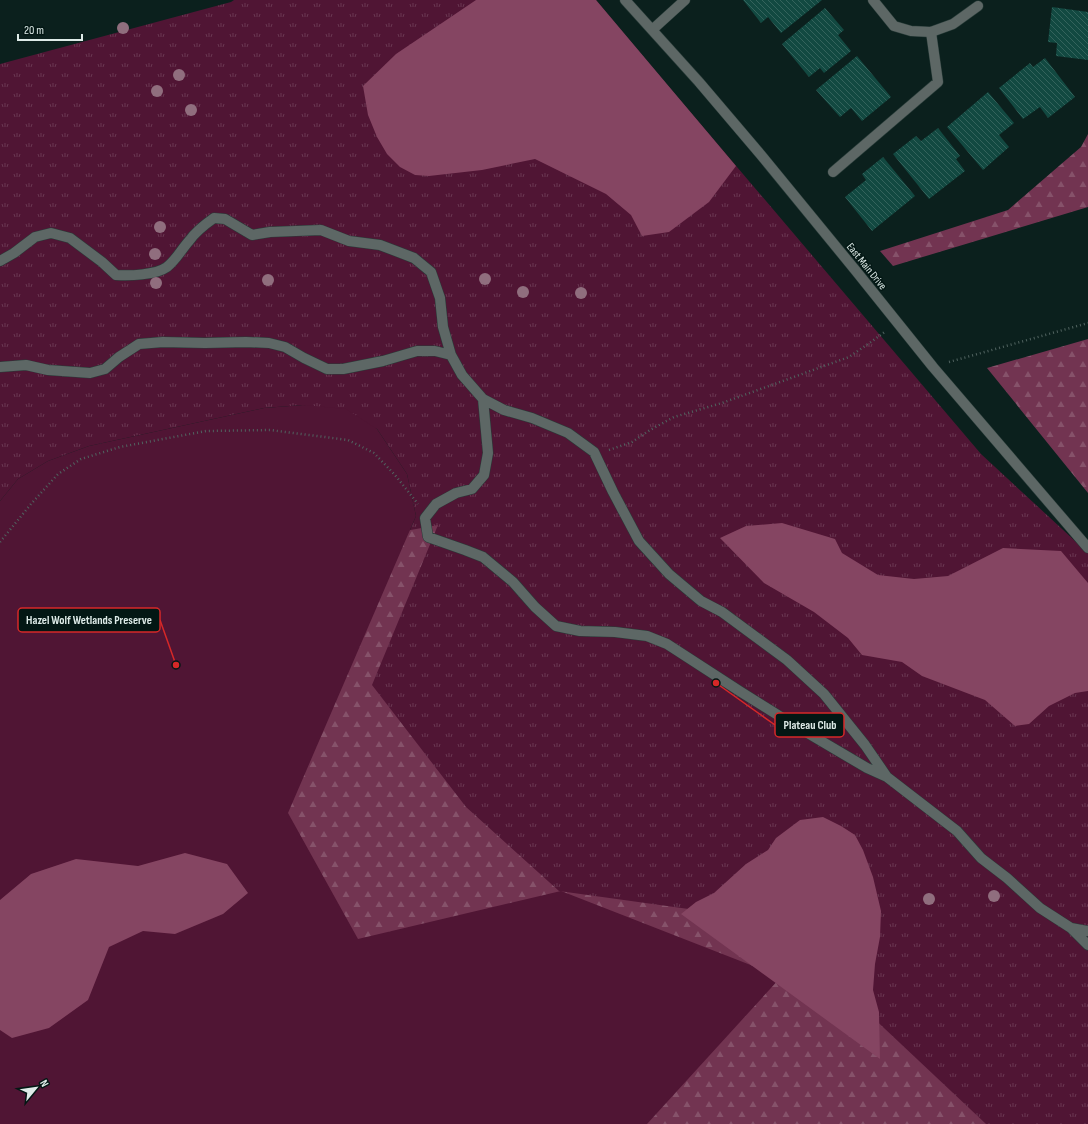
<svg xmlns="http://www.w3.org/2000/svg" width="1088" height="1124" font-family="'Sofia Sans Condensed',sans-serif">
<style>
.grass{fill:url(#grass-tufts)}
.forest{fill:url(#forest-firs)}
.park{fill:#501534}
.water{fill:#854562}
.building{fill:url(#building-back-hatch)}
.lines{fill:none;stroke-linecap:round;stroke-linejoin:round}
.lane-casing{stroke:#293c39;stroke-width:11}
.street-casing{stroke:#293c39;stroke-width:11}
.path{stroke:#516360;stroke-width:2.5;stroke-dasharray:1 3;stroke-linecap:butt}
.lane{stroke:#5d6765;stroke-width:10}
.street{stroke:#5d6765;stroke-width:10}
.tree{fill:#906e7e}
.labels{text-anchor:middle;stroke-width:3;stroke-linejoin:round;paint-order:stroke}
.street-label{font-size:11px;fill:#deebe8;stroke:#031714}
.leader{fill:none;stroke:#d62828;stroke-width:1.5}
.callout-dot{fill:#d62828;stroke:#031714;stroke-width:1.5}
.callout{fill:#031714;stroke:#d62828;stroke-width:1.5}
.callout-label{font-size:12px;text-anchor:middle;font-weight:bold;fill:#deebe8}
</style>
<defs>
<pattern id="grass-tufts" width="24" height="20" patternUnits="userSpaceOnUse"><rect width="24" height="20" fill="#501534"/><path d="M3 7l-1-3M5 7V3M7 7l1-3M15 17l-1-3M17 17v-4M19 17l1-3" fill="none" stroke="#693751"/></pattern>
<pattern id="forest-firs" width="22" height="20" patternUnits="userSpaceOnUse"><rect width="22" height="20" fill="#723451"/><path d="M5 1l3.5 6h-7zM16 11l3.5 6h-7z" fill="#86526a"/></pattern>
<pattern id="building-back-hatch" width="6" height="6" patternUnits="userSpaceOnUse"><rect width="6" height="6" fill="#124941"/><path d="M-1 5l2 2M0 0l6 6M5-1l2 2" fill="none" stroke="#34635c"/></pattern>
</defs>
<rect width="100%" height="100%" fill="#0b201d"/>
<path class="grass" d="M234,0H596L658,74L981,454L1088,553V1124H647L358,939L288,813L416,516L407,474L377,429L303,405L264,408L89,446L48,461L18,479L0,501V64L231,2Z"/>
<path class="forest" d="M1088,134V207L893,266L880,251L1008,210L1081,147Z
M1088,339V493L987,368Z
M438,525L372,685L466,807L559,891L703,911L867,1012L986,1124H0V653L263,557Z"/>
<path class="park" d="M303,405L346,409L377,429L407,474L416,516L288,813L358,939L561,891L781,977L647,1124H0V501L18,479L48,461L89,446L264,408Z"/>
<path class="water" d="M476,0H596L736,166L709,202L669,232L642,236L631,215L606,194L535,159L482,170L429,176L415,175L400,167L387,154L377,137L368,115L363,86L396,54Z
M782,523L835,539L842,553L878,575L914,579L948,576L1003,548L1061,551L1088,583V691L1075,693L1049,706L1029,724L1015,726L985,700L922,676L902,662L862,655L848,638L814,612L764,583L720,538L746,526Z
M823,817L841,826L855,835L863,850L873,877L881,911L880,937L875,964L873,990L879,1012L880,1059L681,914L696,902L714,893L746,864L768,850L776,838L800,820Z
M185,853L227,864L248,893L223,914L175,934L143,931L109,947L88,1000L49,1028L12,1038L0,1030V900L31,874L76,859L138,866Z"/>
<path class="building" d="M743,0H822L781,33L768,17L761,23Z
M1052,7L1088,12V60L1056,56L1057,43L1048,42Z
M825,8L844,30L838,35L851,51L824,73L820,68L809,77L782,44Z
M857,56L891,97L862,121L851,108L840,117L816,90Z
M1045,58L1075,97L1048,118L1040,107L1023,119L999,88L1030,63L1033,67Z
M988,92L1014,123L999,135L1009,147L983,170L947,127Z
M938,128L960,156L956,159L965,171L929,199L893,154L916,136L921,141Z
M883,157L915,196L872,231L845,197L866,180L862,174Z"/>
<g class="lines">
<g class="lane-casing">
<path id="lane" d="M833,172L938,82L931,32
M0,261L14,253L35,237L51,233L70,238L102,262L116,275C129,276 156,275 167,267C176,260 181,250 189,241C196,231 204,225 214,218L225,219L252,235L270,232L321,230L349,241L380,245L414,258L431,272L440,298L443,327L451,355L462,375L483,399
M0,367L26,365L48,370L90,373L105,369L119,357L139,344L163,342L205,343L246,342L269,343L285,347L304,358L327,369H343L383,361L417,351H435L451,355
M887,777L867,768L789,722L741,692L667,644L647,636L615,632L580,631L556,626L535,607L513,582L483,557L465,550L428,537L425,518L436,504L456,493L472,489L484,475L488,453L483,399L504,410L532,418L568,433L594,452L613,492L639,541L669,574L701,601L722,612L787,660L824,694L865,745L887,777L957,831L981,858L1007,878L1040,908L1071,928
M1088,931L1071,928L1088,945"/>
</g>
<g class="street-casing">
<path id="street" d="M625,0L699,82L761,155L856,271L933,367L1088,548
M873,0L894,26L911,31L931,32L953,24L978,6
M652,30L685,0"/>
</g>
<path class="path" d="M949,362L1088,323
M609,450L632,442L650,430L674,417L722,403L849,357L871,342L886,331
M0,542L31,504L58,474L81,459L120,447L206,431L270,430L348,440L374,453L395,475L418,504"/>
<use href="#lane" class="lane"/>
<use href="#street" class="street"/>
</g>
<g class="tree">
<circle cx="123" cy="28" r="6"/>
<circle cx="179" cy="75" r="6"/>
<circle cx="157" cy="91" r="6"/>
<circle cx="191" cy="110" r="6"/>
<circle cx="160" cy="227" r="6"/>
<circle cx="155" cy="254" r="6"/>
<circle cx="485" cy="279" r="6"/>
<circle cx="268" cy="280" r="6"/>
<circle cx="156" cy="283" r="6"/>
<circle cx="523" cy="292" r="6"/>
<circle cx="581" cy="293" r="6"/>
<circle cx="994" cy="896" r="6"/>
<circle cx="929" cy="899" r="6"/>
</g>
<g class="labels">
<g class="street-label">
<text transform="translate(867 266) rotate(51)" y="4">East Main Drive</text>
</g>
</g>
<path class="leader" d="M176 665L160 620M716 683L775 725"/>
<g class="callout-dot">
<circle cx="176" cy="665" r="4"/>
<circle cx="716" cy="683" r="4"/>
</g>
<g class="callout">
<rect x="18" y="608" width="142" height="24" rx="4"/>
<rect x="775" y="713" width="69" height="24" rx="4"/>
</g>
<g class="callout-label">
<text x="89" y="624">Hazel Wolf Wetlands Preserve</text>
<text x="810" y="729">Plateau Club</text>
</g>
<g transform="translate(36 1088) rotate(61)" stroke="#031714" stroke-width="3" paint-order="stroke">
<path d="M0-3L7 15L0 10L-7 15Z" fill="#deebe8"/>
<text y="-6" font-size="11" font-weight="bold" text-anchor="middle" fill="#deebe8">N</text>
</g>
<path d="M18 34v6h64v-6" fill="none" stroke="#deebe8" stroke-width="2"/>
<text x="24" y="34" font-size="12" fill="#deebe8" stroke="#031714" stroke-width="3" paint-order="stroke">20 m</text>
</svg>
